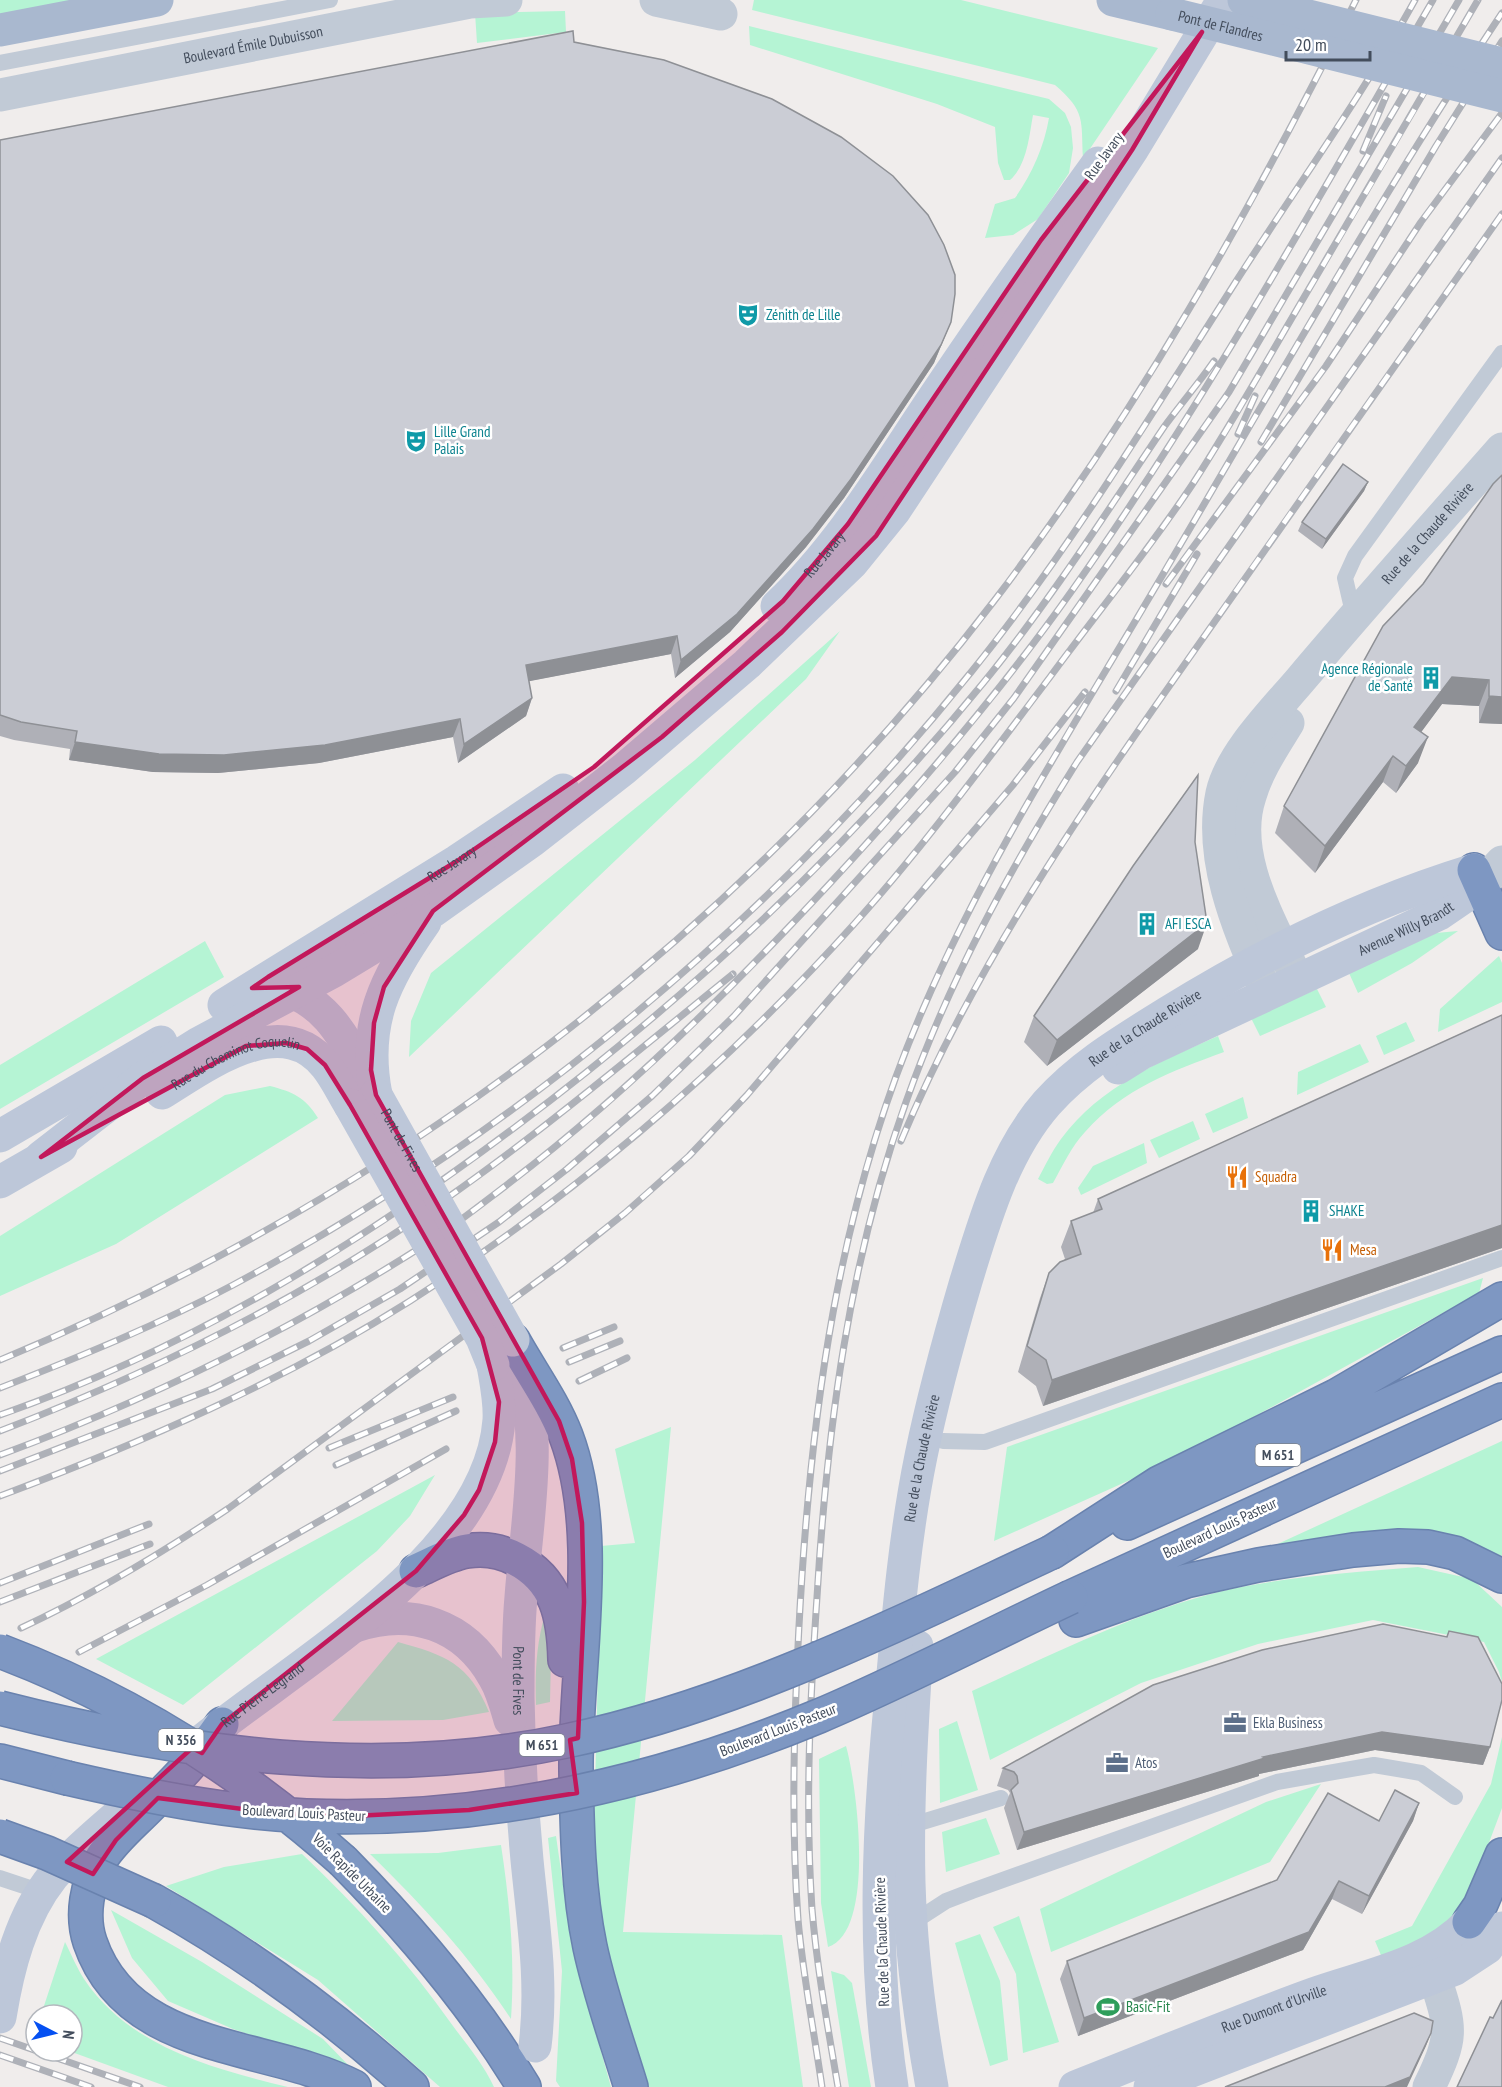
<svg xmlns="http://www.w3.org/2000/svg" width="1502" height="2087" font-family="'PT Sans Narrow',sans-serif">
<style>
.green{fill:#b5f4d4}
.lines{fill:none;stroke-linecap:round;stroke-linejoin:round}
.highway-casing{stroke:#6982ae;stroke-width:36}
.lane{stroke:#c1cad6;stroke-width:16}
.street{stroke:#c1cad6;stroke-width:33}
.secondary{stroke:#bdc7d9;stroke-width:33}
.primary{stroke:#a9b8cf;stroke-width:33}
.highway{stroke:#7e97c2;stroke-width:33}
.rail-casing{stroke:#aeb1b8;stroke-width:7}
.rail{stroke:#fff;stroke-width:4.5;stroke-dasharray:14;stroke-linecap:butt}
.highway-bridge-casing{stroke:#6982ae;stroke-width:36;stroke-linecap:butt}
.secondary-bridge{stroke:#bdc7d9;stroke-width:33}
.primary-bridge{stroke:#a9b8cf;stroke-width:33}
.highway-bridge{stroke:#7e97c2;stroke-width:33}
.wall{fill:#afb0b7}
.shaded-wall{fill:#8e9095}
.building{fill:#cbcdd5;stroke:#8e9095;stroke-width:1.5}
.marked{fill:#c2185b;fill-opacity:0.2;stroke:#c2185b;stroke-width:4.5;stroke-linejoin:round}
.labels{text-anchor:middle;stroke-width:5;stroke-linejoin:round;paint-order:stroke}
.shield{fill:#fff;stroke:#7b828d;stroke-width:1.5}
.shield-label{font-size:14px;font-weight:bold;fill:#434d5c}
.street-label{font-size:15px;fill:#434d5c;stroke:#fff}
.culture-label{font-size:15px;fill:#0d838f;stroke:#fff;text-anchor:start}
.food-label{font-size:15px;fill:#c56008;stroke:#fff;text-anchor:start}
.service-label{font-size:15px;fill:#4e5e75;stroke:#fff;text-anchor:start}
.leisure-label{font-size:15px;fill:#27864d;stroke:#fff;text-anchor:start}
</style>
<rect width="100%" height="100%" fill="#f0edec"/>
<path class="green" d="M0,0H81L0,15Z
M754,0H961L1158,48L1083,159C1081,119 1086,112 1055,85L752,10Z
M565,11L566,32L477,43L475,13Z
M749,26L1049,99L1065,113L1071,127L1073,148L1069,173L1038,219L1013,235L985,238L995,204L1015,198C1032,174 1044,147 1049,118L1033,115C1029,137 1027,165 1010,180H1004L998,163L995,127L937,104L750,45Z
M840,631L806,679L409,1057L411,1021L431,973L695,760Z
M1458,931L1412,963L1358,993L1349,973L1436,933Z
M205,941L224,977L0,1109V1065Z
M1499,956L1502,963V1002L1438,1032L1440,1009Z
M1317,989L1326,1007L1260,1036L1251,1018Z
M1406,1022L1415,1041L1384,1055L1376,1036Z
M1218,1036L1224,1052C1172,1071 1123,1089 1085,1132C1071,1147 1063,1165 1053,1183L1047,1184L1038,1179C1045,1166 1052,1151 1061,1139C1100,1086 1161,1061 1218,1036Z
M1360,1044L1369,1062L1297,1095L1298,1072Z
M270,1086C293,1092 305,1097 318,1118L116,1244L0,1296V1236L225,1095Z
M1243,1097L1248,1118L1213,1133L1205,1114Z
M1193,1121L1200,1139L1159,1158L1150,1140Z
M1144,1143L1147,1163L1081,1195L1078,1188L1093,1166Z
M1483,1278L1479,1293L1179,1458L994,1541L1007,1447Z
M671,1427L623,1932L782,1935L803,2087H649L611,1964L600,1914L594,1830L601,1546L635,1543L615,1449Z
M1502,1441V1556L1450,1536L1258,1553Z
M435,1475L410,1516L377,1551L183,1705L96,1659Z
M1418,1567L1472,1579L1502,1607V1682L1499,1672L1484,1642L1373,1620L1258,1644L1141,1683L990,1760L972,1691C1058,1652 1143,1608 1236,1588C1295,1576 1357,1572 1418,1567Z
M545,1614L551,1657L550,1702L536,1705C535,1673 536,1645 545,1614Z
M398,1642C445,1655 469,1663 489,1712L443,1720L332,1721Z
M957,1721L978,1790L940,1803L939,1729Z
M1502,1737V1808L1466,1904L1449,1926L1383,1960L1375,1941L1412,1926L1491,1784Z
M846,1746C857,1785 876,1932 828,1947L821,1903L819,1759Z
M1321,1784L1270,1862L1051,1952L1040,1909L1266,1802Z
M986,1818L1000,1854L946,1872L942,1832Z
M556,1836L572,1947L611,2087H560L556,2081L562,1971L548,1838Z
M501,1845C510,1904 515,1960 511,2019C469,1955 424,1907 370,1854L438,1853Z
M302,1854C358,1907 408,1962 453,2026C467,2045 484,2065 494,2087H440L318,1980L166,1886L224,1867Z
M111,1910L202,1962L323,2039L352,2069L233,2029L168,2001L132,1958Z
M1019,1916L1059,2042L1023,2053L1016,1974L993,1927Z
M980,1934L1000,1981L1008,2060L990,2066L955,1943Z
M65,1942C71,1954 77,1968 84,1979C129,2047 214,2069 288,2087H168L69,2051H72V2015H41Z
M831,1971L844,1975L852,1983L871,2087H849Z"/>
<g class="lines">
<g class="highway-casing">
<path id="highway" d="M1474,870L1502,933
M513,1340C530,1371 553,1402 566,1436C603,1534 575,1667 576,1770C577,1828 578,1890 590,1947C600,1994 617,2041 631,2087
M1127,1523L1502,1353
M1052,1552L1159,1483L1336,1396L1502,1299
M416,1571C432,1564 449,1554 467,1551C485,1548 501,1551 516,1559C557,1580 564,1617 565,1660
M1071,1597L1502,1400
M1076,1620L1186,1581L1258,1565L1353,1550L1399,1546L1428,1547L1455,1553L1502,1576
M222,1724C200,1756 174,1782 147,1809C131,1825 113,1840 101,1859C87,1884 81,1915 90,1942C128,2054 267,2042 354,2087
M0,1761L67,1778
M343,1861C411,1930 474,2004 524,2087
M154,1901C247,1953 332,2015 412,2087
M1469,1922L1480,1906L1502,1855"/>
</g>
<path class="lane" d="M0,63L330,0
M1354,617L1345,578L1355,556L1502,353
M943,1441L985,1442L1502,1258
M906,1823L909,1826L1001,1798
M0,1878L42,1892
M912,1923L946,1901L972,1891L1277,1782L1374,1765L1421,1773L1455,1797"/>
<g class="street">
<path d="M656,0L721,14"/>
<path id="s1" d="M0,95L470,2L506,0"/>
<path d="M1288,723C1274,746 1258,769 1250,796C1230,856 1271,921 1295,975"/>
<path d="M1480,886L1502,862"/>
<path id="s2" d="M1265,990C1239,929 1208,860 1222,793C1231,753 1276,709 1302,678C1367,601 1435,525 1502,449"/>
<path d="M1429,2087C1453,2037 1452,2030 1435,1978"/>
</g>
<g class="secondary">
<path id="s3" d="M777,606C839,548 884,472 931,402C985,321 1041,242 1098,163"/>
<path d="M277,989C328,996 349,1048 372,1088"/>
<path id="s4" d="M224,1005L457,861L563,790"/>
<path id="s5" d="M1118,1068L1142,1053L1439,914L1480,886"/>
<path id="s6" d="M162,1093C206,1066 281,1009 326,1066C335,1077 342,1092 350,1105"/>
<path d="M376,1095C362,1023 385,979 425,922"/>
<path d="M0,1136L161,1042"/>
<path d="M41,1157L143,1078L199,1043L334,971L433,911L533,840L624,769L747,664L852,563L895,510L1132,150L1223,0"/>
<path d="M0,1182L61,1147"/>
<path id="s7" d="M517,1353C545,1432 527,1516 521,1597C518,1630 518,1664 518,1697C519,1751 522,1806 527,1860C533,1922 543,1983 535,2046"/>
<path d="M355,1626C411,1607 464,1624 494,1677C502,1690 506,1706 510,1720"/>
<path d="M917,1646C912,1725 907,1804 909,1883C911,1951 920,2020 932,2087"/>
<path id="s8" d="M199,1743C296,1663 489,1557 499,1420C500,1401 496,1383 493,1365"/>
<path d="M0,2017C8,1968 21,1916 53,1876C78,1847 110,1823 138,1797"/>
<path id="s9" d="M892,2087C872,1958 878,1825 891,1696C898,1616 905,1534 921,1456C933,1397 949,1339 966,1281C985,1219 1004,1152 1047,1103C1081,1065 1124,1040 1167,1013C1262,954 1366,903 1474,870"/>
<path id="s10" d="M1075,2087C1154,2056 1233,2023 1313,1994C1366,1975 1429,1965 1469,1922"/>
<path d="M1150,2087L1455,1969L1487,1948L1502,1928"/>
</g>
<path class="primary" d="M1113,0L1172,14
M0,30L157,0"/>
<use href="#highway" class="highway"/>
<g class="rail-casing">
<path id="rail" d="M1363,151L1386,96
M1238,434L1255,396
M1261,442L1436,146L1502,41
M1166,584L1326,366L1421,222L1502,113
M1116,691L1197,554
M901,1141C976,961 1089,800 1201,641C1301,498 1402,356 1502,214
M563,1348L614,1327
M0,1360C391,1197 736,938 994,601C1136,415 1252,208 1356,0
M569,1362L620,1341
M579,1381L627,1358
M0,1388C79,1357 158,1325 233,1285C516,1134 771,921 972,671C1070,549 1151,415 1235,283C1295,189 1361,98 1415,0
M0,1415C190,1348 354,1248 514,1128C688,998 847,850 984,682C1050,601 1106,513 1164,427C1180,405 1198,384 1214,361
M0,1431C135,1379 264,1317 386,1239C508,1161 620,1065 733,974
M329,1448L453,1397
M0,1455C151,1399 296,1328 432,1240C458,1223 483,1203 508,1184C609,1107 699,1021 787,929C888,823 986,712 1071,592C1205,403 1317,200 1433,0
M336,1465L456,1411
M0,1471L212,1389L309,1341L400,1289L499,1222L567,1169L652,1096L734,1016L955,772L1014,698L1229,392L1459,0
M0,1496C141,1443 282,1382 410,1301C574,1196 725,1068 855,923C925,845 987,760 1050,677C1097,613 1148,551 1192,485C1231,425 1266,362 1303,299C1362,200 1420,100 1478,0
M0,1583L149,1524
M0,1602L150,1544
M21,1628C94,1594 162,1553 229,1508L561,1264L625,1213L689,1156L747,1095L1013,785L1085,692
M79,1652L207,1585L446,1449
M0,2038L140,2087
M0,2055L91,2087
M822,2087C814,2031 803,1976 798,1919C791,1821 794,1724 799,1626C810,1415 838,1204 923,1009C990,853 1084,710 1169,564C1278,379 1383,192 1502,13
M838,2087C828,2028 817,1969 812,1909C805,1805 810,1701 817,1597C827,1429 849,1261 906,1102C949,980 1009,871 1077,762L1502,158"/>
</g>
<use href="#rail" class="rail"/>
<g class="highway-bridge-casing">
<path id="highway-bridge" d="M0,1651C127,1699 242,1771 343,1861
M0,1708C184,1755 379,1781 566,1741C737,1705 895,1625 1052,1552
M67,1778C145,1796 225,1812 306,1816C483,1823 655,1784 819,1716C904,1680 988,1636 1071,1597
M0,1836L47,1853L154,1901"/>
</g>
<g class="secondary-bridge">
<path id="s11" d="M376,1095L513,1340"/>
<path d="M350,1105L482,1338L493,1365"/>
</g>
<g class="primary-bridge">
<path d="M1244,0L1502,64"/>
<path id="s12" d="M1172,14L1502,96"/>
</g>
<use href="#highway-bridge" class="highway-bridge"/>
</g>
<path class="wall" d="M574,42L951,322L934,363L844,498L806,547L730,632L675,678L671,654L529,681L532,698L526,716L458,763L453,737L319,763L218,773L153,772L69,760L70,749L14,740L0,736V140Z
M1368,482L1364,491L1322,549L1298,531L1302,522Z
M1493,484L1502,724L1479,723V706L1442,704L1421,732L1418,763L1396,793L1383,782L1315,873L1275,833L1284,806L1423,584Z
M1195,842L1198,949L1047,1066L1024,1042L1034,1016Z
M1502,1015V1248L1043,1406L1036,1386L1018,1372L1040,1298L1049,1273L1065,1259L1061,1247L1071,1221L1093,1213L1098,1199Z
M1449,1631L1490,1747L1483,1765L1375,1750L1259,1774V1776L1017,1850L1004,1808L1010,1793L1008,1790L997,1786L1003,1768L1446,1637Z
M1419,1803L1413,1821L1362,1914L1332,1899L1303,1950L1078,2036L1060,1979L1067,1961L1277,1880L1379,1821Z"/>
<path class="shaded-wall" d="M951,322L934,363L844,498L806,547L730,632L675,678L681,660Z
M1368,482L1364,491L1322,549L1326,539Z
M677,636L671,654L520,683L526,665Z
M1452,677L1489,680L1479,706L1442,704L1405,754L1414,727Z
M1489,696L1502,697V724L1479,723Z
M532,698L526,716L458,763L464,744Z
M460,719L453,737L319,763L218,773L153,772L69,760L75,742Z
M1428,737L1418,763L1396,793L1406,766Z
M1393,756L1383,782L1315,873L1325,846Z
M1207,923L1198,949L1047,1066L1057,1040Z
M1502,1225V1248L1043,1406L1052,1380Z
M1382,1732L1490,1747L1483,1765L1375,1750L1259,1774V1776L1017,1850L1024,1832L1263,1757Z
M1419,1803L1413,1821L1362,1914L1369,1896Z
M1339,1881L1332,1899L1303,1950L1078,2036L1084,2018Z
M1431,2033L1426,2046L1407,2087H1385Z"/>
<path class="building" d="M573,31L574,42L664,60L772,99L841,137L893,176L928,215L944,245L955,275V294L951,322L941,345L851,479L813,529L737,614L681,660L677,636L526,665L532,698L464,744L460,719L325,745L224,755L159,754L75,742L77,731L21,722L0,715V140Z
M1343,464L1368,482L1326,539L1302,522Z
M1502,475V697L1489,696V680L1452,677L1414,727L1428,737L1406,766L1393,756L1325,846L1284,806L1383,626L1423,584L1493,484Z
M1198,775L1195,842L1207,923L1057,1040L1034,1016L1133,866Z
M1502,1015V1225L1052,1380L1046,1360L1027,1346L1049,1273L1060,1262L1081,1254L1071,1221L1102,1209L1098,1199Z
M1383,1624L1447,1637L1449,1631L1478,1637L1502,1684V1700L1490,1747L1382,1732L1263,1757L1265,1758L1024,1832L1011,1790L1018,1783L1017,1776L1014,1772L1003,1768L1153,1685L1262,1650Z
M1395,1790L1419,1803L1369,1896L1339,1881L1309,1932L1084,2018L1067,1961L1277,1880L1328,1793L1379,1821Z
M1502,2000V2087H1457L1490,2017L1493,2018Z
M1414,2013L1433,2021L1431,2033L1410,2077L1385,2087H1225Z"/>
<path class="marked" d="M1202,32L1132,150L876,536L782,632L662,737L433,911L384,987L374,1023L371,1070L376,1095L559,1421L572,1459L582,1523L584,1602L578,1738L570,1740L577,1793L469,1810L354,1816L273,1813L158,1798L116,1840L93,1874L67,1862L192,1748L202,1753L222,1724L416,1571L464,1515L479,1490L495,1442L499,1402L482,1338L350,1105L325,1065L307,1049L286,1043L246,1046L41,1157L143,1078L299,987L252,988L268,977L457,861L594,767L783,601L848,524L1041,240Z"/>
<defs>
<g id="theatre-bare" transform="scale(1.8)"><path d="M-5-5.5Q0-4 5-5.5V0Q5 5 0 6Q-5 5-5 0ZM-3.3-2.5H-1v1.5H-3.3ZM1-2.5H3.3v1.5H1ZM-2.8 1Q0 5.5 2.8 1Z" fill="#0f9aa8" stroke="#fff" stroke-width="2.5" paint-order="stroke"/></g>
<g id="building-bare" transform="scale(1.8)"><path d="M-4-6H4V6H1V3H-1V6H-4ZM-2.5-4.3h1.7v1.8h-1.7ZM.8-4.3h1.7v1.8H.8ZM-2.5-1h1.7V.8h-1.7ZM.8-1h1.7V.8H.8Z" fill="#0f9aa8" stroke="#fff" stroke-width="2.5" paint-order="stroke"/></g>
<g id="restaurant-bare" transform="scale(1.8)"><path d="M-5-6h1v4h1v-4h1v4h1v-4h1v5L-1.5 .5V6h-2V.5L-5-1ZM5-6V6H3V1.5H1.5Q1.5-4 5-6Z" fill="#e8710a" stroke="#fff" stroke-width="2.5" paint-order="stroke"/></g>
<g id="office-bare" transform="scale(1.8)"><path d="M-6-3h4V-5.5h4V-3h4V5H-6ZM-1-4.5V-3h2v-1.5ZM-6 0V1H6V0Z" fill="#5c6f8a" stroke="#fff" stroke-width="2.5" paint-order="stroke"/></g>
<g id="stadium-bare" transform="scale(1.8)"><path d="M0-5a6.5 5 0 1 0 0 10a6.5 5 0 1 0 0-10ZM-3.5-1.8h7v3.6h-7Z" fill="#2e9e5b" stroke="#fff" stroke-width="2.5" paint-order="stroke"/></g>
</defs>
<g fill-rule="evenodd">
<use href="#theatre-bare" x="748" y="315"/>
<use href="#theatre-bare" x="416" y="441"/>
<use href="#building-bare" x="1431" y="678"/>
<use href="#building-bare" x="1147" y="924"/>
<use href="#restaurant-bare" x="1237" y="1177"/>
<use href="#building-bare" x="1311" y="1211"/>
<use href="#restaurant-bare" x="1332" y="1250"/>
<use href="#office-bare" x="1235" y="1723"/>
<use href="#office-bare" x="1117" y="1763"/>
<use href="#stadium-bare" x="1108" y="2007"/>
</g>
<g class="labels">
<g class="shield">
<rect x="1255.5" y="1444" width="45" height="22" rx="4.5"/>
<rect x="158.5" y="1729" width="45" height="22" rx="4.5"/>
<rect x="519.5" y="1734" width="45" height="22" rx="4.5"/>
</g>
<g class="shield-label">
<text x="1278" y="1460">M 651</text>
<text x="181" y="1745">N 356</text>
<text x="542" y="1750">M 651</text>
</g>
<g class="street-label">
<text dy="5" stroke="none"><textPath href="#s12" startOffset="50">Pont de Flandres</textPath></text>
<text dy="5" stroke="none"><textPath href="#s1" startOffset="258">Boulevard Émile Dubuisson</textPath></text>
<text transform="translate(1104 156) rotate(-54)" y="5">Rue Javary</text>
<text dy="5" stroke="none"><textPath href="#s2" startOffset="538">Rue de la Chaude Rivière</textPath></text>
<text dy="5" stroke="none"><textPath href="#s3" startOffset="70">Rue Javary</textPath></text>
<text dy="5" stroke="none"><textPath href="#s4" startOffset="268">Rue Javary</textPath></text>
<text dy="5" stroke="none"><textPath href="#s5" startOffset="320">Avenue Willy Brandt</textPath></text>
<text dy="5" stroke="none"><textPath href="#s9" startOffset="1136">Rue de la Chaude Rivière</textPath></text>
<text dy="5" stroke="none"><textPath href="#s6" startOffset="82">Rue du Cheminot Coquelin</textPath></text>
<text dy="5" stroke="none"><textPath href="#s11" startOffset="52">Pont de Fives</textPath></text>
<text dy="5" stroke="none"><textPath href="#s9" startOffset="632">Rue de la Chaude Rivière</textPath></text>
<text transform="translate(1220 1528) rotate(-25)" y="5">Boulevard Louis Pasteur</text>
<text dy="5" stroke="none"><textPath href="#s7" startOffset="330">Pont de Fives</textPath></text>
<text dy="5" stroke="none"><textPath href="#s8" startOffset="80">Rue Pierre Legrand</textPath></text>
<text transform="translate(778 1730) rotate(-21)" y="5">Boulevard Louis Pasteur</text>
<text transform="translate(304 1813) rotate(3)" y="5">Boulevard Louis Pasteur</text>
<text transform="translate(352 1873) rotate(45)" y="5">Voie Rapide Urbaine</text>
<text transform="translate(882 1942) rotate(-92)" y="5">Rue de la Chaude Rivière</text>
<text dy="5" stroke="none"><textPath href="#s10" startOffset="214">Rue Dumont d'Urville</textPath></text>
</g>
<g class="culture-label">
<text x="766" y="320">Zénith de Lille</text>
<text x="434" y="437">Lille Grand<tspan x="434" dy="17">Palais</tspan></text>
<text x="1413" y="674" text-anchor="end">Agence Régionale<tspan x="1413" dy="17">de Santé</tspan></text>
<text x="1165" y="929">AFI ESCA</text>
<text x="1329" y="1216">SHAKE</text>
</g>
<g class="food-label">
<text x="1255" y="1182">Squadra</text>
<text x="1350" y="1255">Mesa</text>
</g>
<g class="service-label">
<text x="1253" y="1728">Ekla Business</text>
<text x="1135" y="1768">Atos</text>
</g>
<g class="leisure-label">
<text x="1126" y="2012">Basic-Fit</text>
</g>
</g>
<g transform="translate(54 2033) rotate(97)"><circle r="28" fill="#ffffff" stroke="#b4b8be" stroke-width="1.5"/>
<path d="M0-4.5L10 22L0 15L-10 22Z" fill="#0550f2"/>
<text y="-9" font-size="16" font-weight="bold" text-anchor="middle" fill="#434d5c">N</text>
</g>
<path d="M1286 51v9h84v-9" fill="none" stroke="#434d5c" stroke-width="3"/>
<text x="1295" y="51" font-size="18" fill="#434d5c" stroke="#ffffff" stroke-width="4.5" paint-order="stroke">20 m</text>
</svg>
